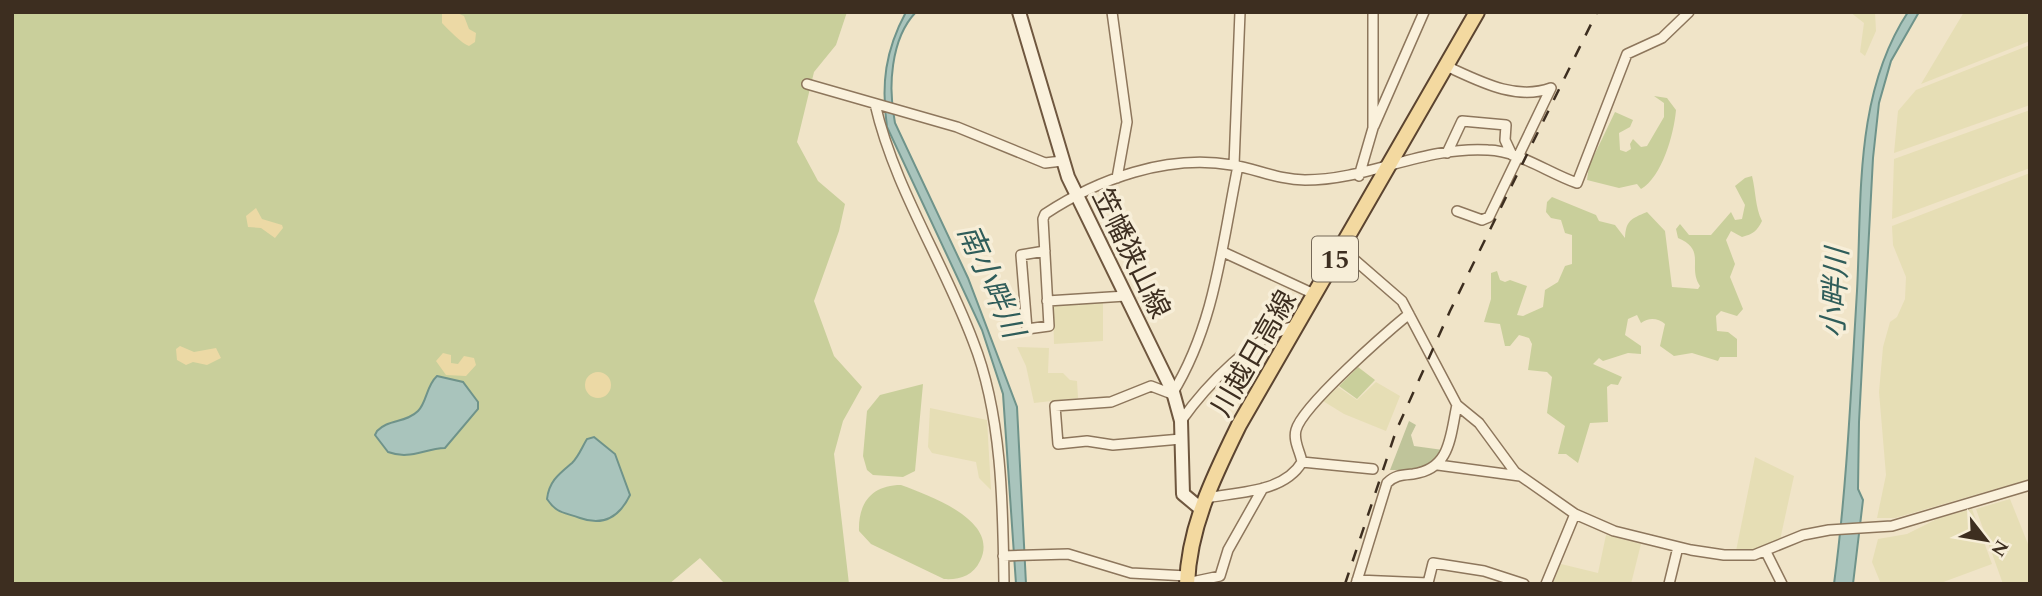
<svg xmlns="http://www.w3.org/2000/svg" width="2042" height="596" font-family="Spectral,'Noto Sans JP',serif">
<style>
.farmland{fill:#e6deb5}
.green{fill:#c9cf9b}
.sand{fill:#ecd9a5}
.cemetery{fill:#bfc49a}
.water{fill:#a9c4bc;stroke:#6f938a;stroke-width:2}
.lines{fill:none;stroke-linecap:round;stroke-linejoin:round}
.minor-casing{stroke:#8d765c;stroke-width:12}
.secondary-casing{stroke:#6f573f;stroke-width:16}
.primary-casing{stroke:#5b4430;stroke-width:18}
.minor{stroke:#faf1dc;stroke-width:9}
.secondary{stroke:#faf1dc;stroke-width:12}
.primary{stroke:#f3d9a0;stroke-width:14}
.rail{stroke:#3d2e20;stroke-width:2.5;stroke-dasharray:12 12;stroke-linecap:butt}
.labels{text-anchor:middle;stroke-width:7;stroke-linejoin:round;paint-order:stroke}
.shield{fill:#f7eed8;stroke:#756857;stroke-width:2}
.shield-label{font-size:26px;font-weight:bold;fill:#3d2e20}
.street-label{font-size:28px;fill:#3d2e20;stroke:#f7eed8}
.water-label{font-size:30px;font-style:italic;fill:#2f5d5a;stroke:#f7eed8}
</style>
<rect width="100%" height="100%" fill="#f0e4c8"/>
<path class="farmland" d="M1850,12H1875L1876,31L1865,56L1860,52L1864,23Z
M1964,12H2027L2030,41L1921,84Z
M2030,45V105L1894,153L1898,111L1916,90Z
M2030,110V168L1892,219L1894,159Z
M2030,173V479L1895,518H1877L1886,475L1879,392L1883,347L1890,322L1897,317L1905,299L1906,277L1893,245L1892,226Z
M1103,302V341L1054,344L1053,305Z
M1017,347L1049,348L1048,373H1063L1070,380L1077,381L1078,398L1034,403L1026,366Z
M1376,382L1400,396L1386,431L1344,414L1323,401L1338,387L1357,400Z
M930,408L987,420L991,490L979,478L976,462L932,453L928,447Z
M1755,457L1794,476L1780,540L1756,550L1736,551Z
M2010,499L2030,549L2028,584H2003L1976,509Z
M1972,509L1992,564L1938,584H1881L1872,562L1878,539L1907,534L1939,518Z
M1606,535L1641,544L1631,584H1552L1561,564L1598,573Z"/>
<path class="green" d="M12,12H847L836,45L814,72L797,142L818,181L845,204L839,231L814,301L834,356L862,387L843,421L834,454L849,584H725L700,558L669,584H12Z
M1654,96L1667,98L1676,110C1674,134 1662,177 1641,189L1637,184L1619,188L1587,180L1589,166L1615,112L1633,120L1630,127L1619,133L1620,150L1626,152L1631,149L1630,144L1633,139L1641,147L1647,146L1664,117V103Z
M1752,176C1756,192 1755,207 1762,221C1757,231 1753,234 1742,237L1731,231L1726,240L1735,264L1730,277L1743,309L1737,316L1721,311L1716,316L1717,331L1728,332L1737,339V357H1720L1718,361L1692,353L1674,356L1660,346L1665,324C1658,318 1649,317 1641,323L1637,315L1628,319L1625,335L1641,346V354L1628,353L1603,361L1599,358L1593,364L1622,377L1618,385L1611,384L1607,387L1608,422L1590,423L1578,463L1566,454H1558L1565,426L1547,413L1552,377L1547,372L1528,370L1532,344L1529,338L1519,335L1510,346H1505L1500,324L1484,322L1491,299V273L1497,271L1500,280L1505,282L1510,280L1527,286L1517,315L1523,316L1543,307L1545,290L1558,282L1565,266L1572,264V235L1565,233L1561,220L1551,218L1546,212L1547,202L1552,197L1596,215L1599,221L1615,225L1625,238C1626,221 1630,219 1647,212L1665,231L1672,287L1698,289L1700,286C1687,267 1707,250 1678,238L1676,229L1680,224L1689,235H1711L1731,212L1735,220L1742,219L1745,205L1735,186L1745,178Z
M1358,367L1375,380L1357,399L1339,386Z
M923,384L915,471L903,477L873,475L867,470L863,456L867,411L880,395Z
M901,485C931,496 1000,521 980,561C973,576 959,580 944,579L871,544L859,531C858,503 872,485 901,485Z"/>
<path class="sand" d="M442,12H455L464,16L469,29L476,33L475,42L469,46C461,43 449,30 442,23Z
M256,208L262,219L282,225L283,228L275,238L261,228L248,227L246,216Z
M180,346L194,352L216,348L221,358L207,365L193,362L186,365L177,360L176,349Z
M443,353L451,355V363L458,364L464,356L474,358L476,365L466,376L446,375L436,361Z
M585 385a13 13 0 1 1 26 0a13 13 0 1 1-26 0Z"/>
<path class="cemetery" d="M1409,421L1416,425L1411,435L1414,446L1443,450C1431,471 1412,470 1390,470Z"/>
<path class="water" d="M906,12H916C890,39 888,89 895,123L968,278L1017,407L1026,584H1016L1003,394L982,330L887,127C881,84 885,51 906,12Z
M1908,12H1919L1891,61L1879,103L1873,158L1859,422L1858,489L1863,500L1853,584H1834C1847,486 1851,389 1857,291C1862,198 1854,94 1908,12Z
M437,376L463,382L478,402V409L445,448C423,449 410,460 388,452L375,435L377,431C388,419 406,423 418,411C427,402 426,386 437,376Z
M594,437L615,454L630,495C619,518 602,526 580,518C564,512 557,514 547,499C549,481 559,474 572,463C579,456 582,447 587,439Z"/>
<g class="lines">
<g class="minor-casing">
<path id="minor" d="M1112,12L1127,122L1117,178
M1446,66C1479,81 1515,101 1551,88L1489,217L1482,220L1457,211
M807,84L957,127L1045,163L1062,161
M875,104C894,187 943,261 973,341C1002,414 1003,505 1004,584
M1374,126L1424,12
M1447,153L1462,121L1506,125L1505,140L1512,155
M1234,165L1240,12
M1359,176L1373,128V12
M1341,248L1402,301L1457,405L1479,423L1515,472L1575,514L1614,531L1691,550L1724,555H1754L1803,535L1829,530L1892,526L2030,485
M1045,251L1021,255L1027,329L1049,326L1043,219L1045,214C1098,179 1167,154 1232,165C1257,169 1279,180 1305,180C1368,180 1424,146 1488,150C1519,151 1548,173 1577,183L1627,54L1662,38L1689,12
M1223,252L1314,294
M1047,301L1126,296
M1181,421C1205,387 1255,333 1297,326
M1181,439L1113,445L1087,441L1058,444L1055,406L1111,402L1151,386L1172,394C1215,325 1222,244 1238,166
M1302,462L1373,469
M1438,465L1520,476
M1205,498C1237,492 1284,493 1302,462C1300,451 1293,441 1296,430C1302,406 1387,332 1409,314
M1766,552L1782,584
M1003,556L1068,554L1131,573L1187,576
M1357,580L1428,583L1433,563L1484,571L1524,584
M1187,583L1220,576L1228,550L1263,488
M1356,584L1387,483C1395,475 1402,475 1413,474C1451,469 1450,436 1457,405
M1546,584L1575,514
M1669,584L1678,547"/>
</g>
<g class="secondary-casing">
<path id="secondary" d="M1019,12L1068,177L1173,392L1181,421L1183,494L1201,509"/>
</g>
<g class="primary-casing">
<path id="primary" d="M1187,584C1189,526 1214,476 1239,425L1477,12"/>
</g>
<use href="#minor" class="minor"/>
<use href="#secondary" class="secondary"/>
<use href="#primary" class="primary"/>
<path class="rail" d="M1345,584L1396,431L1450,311L1597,12"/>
</g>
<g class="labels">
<rect class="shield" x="1312" y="236.5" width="46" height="45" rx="5"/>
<g class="shield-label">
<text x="1335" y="268">15</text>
</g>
<g class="street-label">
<text transform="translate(1132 253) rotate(64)" y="10">笠幡狭山線</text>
<text transform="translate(1253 353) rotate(-60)" y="10">川越日高線</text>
</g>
<g class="water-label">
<text transform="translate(991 281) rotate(66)" y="10">南小畔川</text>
<text transform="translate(1835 293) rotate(-87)" y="10">小畔川</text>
</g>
</g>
<rect width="2042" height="596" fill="none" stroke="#3d2e20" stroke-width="28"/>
<g transform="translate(1986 540) rotate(121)" stroke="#f7eed8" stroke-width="5" paint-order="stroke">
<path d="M0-5L12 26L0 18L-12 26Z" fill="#3d2e20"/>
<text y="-10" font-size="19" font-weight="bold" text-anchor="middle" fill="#3d2e20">N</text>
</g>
</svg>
